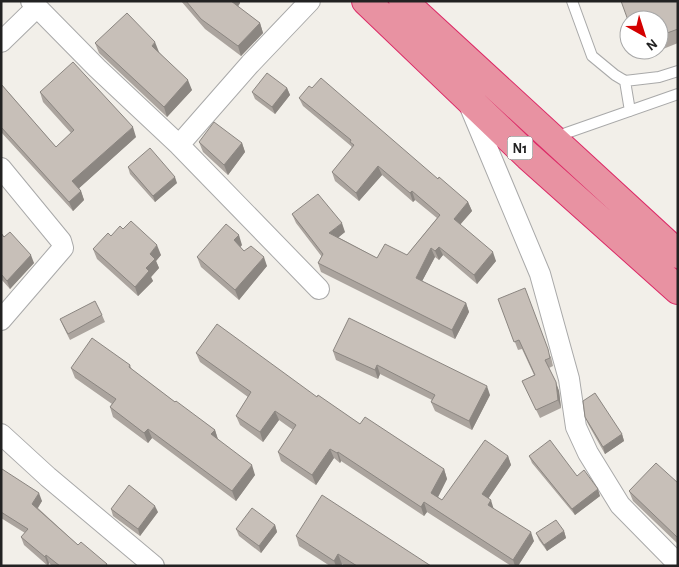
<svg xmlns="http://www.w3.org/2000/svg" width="679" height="567" font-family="'Alegreya Sans',sans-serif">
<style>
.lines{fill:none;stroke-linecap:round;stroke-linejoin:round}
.lane-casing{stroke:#a9a9a9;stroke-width:12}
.street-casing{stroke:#a9a9a9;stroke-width:22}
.highway-casing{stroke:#dc2a67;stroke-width:30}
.lane{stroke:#fff;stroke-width:10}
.street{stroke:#fff;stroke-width:20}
.highway{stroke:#e892a2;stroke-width:28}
.wall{fill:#aba49e}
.shaded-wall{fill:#8b8681}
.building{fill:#c7bfb8;stroke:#8b8681}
.labels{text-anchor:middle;stroke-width:4.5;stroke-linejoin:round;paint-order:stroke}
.shield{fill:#fff;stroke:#646464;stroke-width:1}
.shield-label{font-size:14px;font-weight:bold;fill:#222}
</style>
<rect width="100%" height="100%" fill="#f2efe9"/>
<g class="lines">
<g class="lane-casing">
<path id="lane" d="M572,1L592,56L615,75L625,81L659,77L678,71
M625,81L630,111
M555,137L678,94"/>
</g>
<g class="street-casing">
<path id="street" d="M31,1L97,68L179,145L319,289
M1,42L37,7
M468,102L540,274L569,379L576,427L588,453L620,505L678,564
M179,145L250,64L310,1
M1,168L61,241L63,248L1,320
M1,434L48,477L154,566"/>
</g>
<g class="highway-casing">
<path id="highway" d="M366,1L528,156L678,290
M403,1L678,254"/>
</g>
<use href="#lane" class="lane"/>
<use href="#street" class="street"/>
<use href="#highway" class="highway"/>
</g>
<path class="wall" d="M181,1H240V3L238,7L260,23L263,33L241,56L205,29Z
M678,1V43L648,55L646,50H659V20Z
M95,43L159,52L192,90L167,117L99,53Z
M1,84L56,147L71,133L43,102L40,92L136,137L79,188L81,191L84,200L73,211L1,132Z
M287,88L290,95L275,114L255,99L252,92Z
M299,98L438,179L468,202L472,211L460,225L496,261L477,284L443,255L439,260L435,257L422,281L466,303L469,312L455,339L321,272L318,263L322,257L296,223L292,214L345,232L338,237L377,258L407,255L437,218L415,200L413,202L382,175L359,201L335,181L332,172L352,148L351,146L303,106Z
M199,142L242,143L245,152L228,175L203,152Z
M128,167L177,183L155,202L130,174Z
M123,229L161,255L156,261L159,268L151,277L153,281L138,296L97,259L93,249L111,236Z
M1,233L4,237L34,263L10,289L1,279Z
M242,245L240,247L244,251L267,266L239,300L201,267L197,257Z
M498,299L551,357L553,366L549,368L559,391L561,408L540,418L526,389L522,381L534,375L522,349L518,350Z
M102,315L105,322L70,340L63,326L60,319Z
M333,351L490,395L472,430L435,411L431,402L432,400L380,374L378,379L336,360Z
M196,353L317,397L360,424L444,469L447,479L438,497L442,500L508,456L511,465L488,499L494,509L534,541L518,566H511L427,512L424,516L341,461L340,463L334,458L316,485L281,461L278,452L293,430L279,420L263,442L240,425L236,416L248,397L200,362Z
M130,365L132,370L175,402L215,430L218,439L255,475L236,501L152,438L148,443L113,417L110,407L112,404L75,378L71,368Z
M585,417L622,434L624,441L605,454L588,424Z
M529,456L577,476L600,496L575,515L532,463Z
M1,470L42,501L38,508L78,545L108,566H52L49,563L48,566L24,545L21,537L25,533L1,518Z
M678,483V544L633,501L629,491Z
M111,509L158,512L140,536L113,516Z
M275,525L277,532L261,553L239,536L236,529Z
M564,531L566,538L547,551L539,540L536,533Z
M296,536L431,566H345L342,564L341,566H330L299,546Z"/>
<path class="shaded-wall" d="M231,1H240V3L234,11Z
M260,23L263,33L241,56L238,46Z
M155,42L159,52L155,56L152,46Z
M188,80L192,90L167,117L164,107Z
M287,88L290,95L275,114L272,107Z
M133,127L136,137L76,191L72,181Z
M242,143L245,152L228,175L224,165Z
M378,166L382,175L359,201L356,193Z
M175,177L177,183L155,202L153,196Z
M81,191L84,200L73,211L69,202Z
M412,191L415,200L413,202L410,193Z
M468,202L472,211L457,228L454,219Z
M342,223L345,232L333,242L329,233Z
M239,235L242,245L238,250L234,240Z
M157,245L161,255L156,261L159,268L151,277L153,281L138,296L135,287L146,268L150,254Z
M439,247L443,255L439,260L435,251Z
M431,248L435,257L419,287L416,278Z
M493,252L496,261L477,284L474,275Z
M31,255L34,263L10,289L7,281Z
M264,257L267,266L239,300L235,290Z
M466,303L469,312L455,339L452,330Z
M377,365L380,374L378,379L375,370Z
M556,382L559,391L561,408L558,400Z
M487,386L490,395L472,430L469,421Z
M275,411L279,420L263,442L260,432Z
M148,429L152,438L148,443L144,433Z
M215,430L218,440L211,434Z
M622,434L624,441L605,454L603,447Z
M330,449L334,458L316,485L312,475Z
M338,452L341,461L340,463L337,453Z
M508,456L511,465L485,503L482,494Z
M252,465L255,475L236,501L232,491Z
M444,469L447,479L435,503L431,493Z
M598,489L600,496L575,515L572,509Z
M39,493L42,501L35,512L32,504Z
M491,500L494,510L488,505Z
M424,502L427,512L424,516L421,507Z
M155,506L158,512L140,536L138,529Z
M275,525L277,532L261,553L259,546Z
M564,531L566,538L547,551L544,545Z
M531,532L534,541L518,566H515L513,560Z
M338,554L342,564L341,566H336L334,561Z
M46,555L49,563L48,566L45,557Z"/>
<path class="building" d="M186,1H231L260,23L238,46L201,19Z
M621,1H678V29L659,36V20H629V23Z
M127,13L155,42L152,46L188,80L164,107L95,43Z
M73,62L133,127L72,181L81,191L69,202L1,127V84L56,147L74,130L40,92Z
M267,73L287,88L272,107L252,92Z
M321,78L438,179L439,177L468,202L454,219L493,252L474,275L439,247L435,251L431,248L416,278L466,303L452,330L318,263L323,254L292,214L318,194L342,223L329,233L377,258L385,244L407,255L440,215L412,191L410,193L378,166L356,193L332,172L354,145L350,142L351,140L299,98L309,86L312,88Z
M214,122L242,143L224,165L199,142Z
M150,148L175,177L153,196L128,167Z
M131,221L157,245L150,254L155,259L146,268L149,271L135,287L93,249L108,233L111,236L120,226L123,229Z
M226,224L239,235L234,240L244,251L251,246L264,257L235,290L197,257Z
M10,232L31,255L7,281L1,274V233L4,237Z
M525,288L548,349L550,358L545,360L556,382L558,400L536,410L522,381L535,375L519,340L514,342L498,299Z
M95,301L102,315L68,334L60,319Z
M349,318L487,386L469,421L431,402L435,395L377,365L375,370L333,351Z
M217,324L317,397L318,395L360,424L365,417L444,469L431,493L442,500L485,440L508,456L482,494L491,500L488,505L531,532L513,560L424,502L421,507L338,452L337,453L330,449L312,475L278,452L296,425L275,411L260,432L236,416L251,392L196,353Z
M92,338L130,365L129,367L175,402L176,401L215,430L211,434L252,465L232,491L148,429L144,433L110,407L116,399L71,368Z
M595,393L622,434L603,447L585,417L583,401Z
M550,440L577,476L584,470L598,489L572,509L529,456Z
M656,463L678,483V538L629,491Z
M2,469L39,493L32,504L78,545L81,542L107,564L106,566H60L46,555L45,557L21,537L28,529L1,512V470Z
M129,485L155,506L138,529L111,509Z
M322,495L431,566H357L338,554L334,561L296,536Z
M252,508L275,525L259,546L236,529Z
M556,520L564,531L544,545L536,533Z"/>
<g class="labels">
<rect class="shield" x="507.5" y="136.5" width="25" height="23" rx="4"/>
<g class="shield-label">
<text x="520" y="153">N1</text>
</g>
</g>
<rect width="679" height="567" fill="none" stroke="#222222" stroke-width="5"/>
<g transform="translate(644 35) rotate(141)"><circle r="24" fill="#ffffff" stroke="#a7a7a7"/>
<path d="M0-4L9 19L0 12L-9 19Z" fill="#d40000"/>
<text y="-8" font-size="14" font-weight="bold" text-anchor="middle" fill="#222222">N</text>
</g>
</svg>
